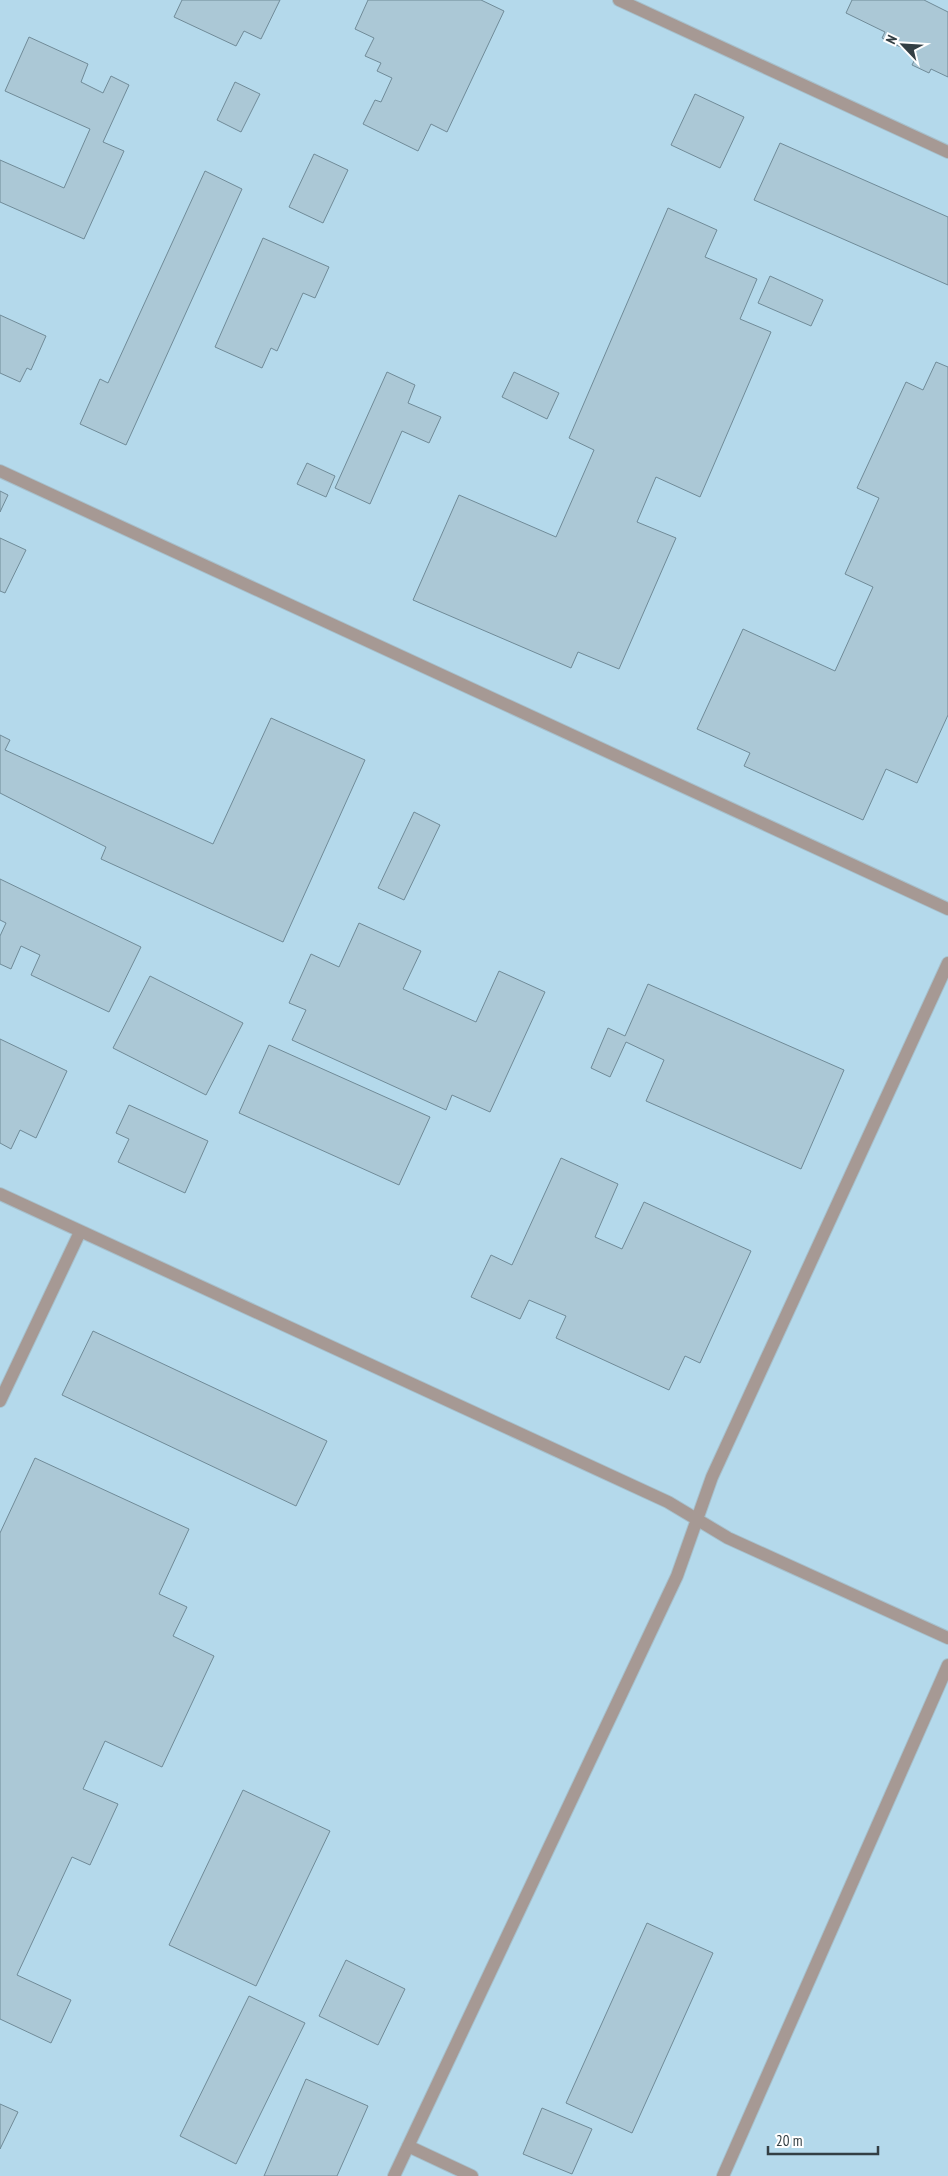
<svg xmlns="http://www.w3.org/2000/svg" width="948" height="2176" font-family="'PT Sans Narrow',sans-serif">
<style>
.built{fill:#b4d9eb}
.building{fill:#abc8d6;stroke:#708b98}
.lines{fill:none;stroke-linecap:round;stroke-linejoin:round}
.minor-casing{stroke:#a7c0cc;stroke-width:14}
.minor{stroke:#a69994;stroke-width:12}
</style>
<rect width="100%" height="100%" fill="#c8e5f3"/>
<path class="built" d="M0,0H948V2176H0Z"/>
<path class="building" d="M182,0H280L261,39L244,31L236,46L174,17Z
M368,0H481L504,11L447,132L431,124L418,151L363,124L375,100L381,102L392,78L377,71L381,63L365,56L374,38L355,29Z
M852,0H924L948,12V77L931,69L929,73L912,65L917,55L882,38L885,32L846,13Z
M29,37L88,64L81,82L103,93L111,76L129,85L103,142L124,151L84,239L0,202V160L64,188L90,129L5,91Z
M235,82L260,94L241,132L217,120Z
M695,94L744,117L720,168L671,145Z
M780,143L948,217V285L754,200Z
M314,154L348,170L323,223L289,207Z
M205,171L242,189L126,445L80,424L100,379L108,383Z
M668,208L717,230L705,257L757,279L740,319L771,332L700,497L656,477L637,522L676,538L619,669L578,652L571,668L413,600L459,495L556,537L594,450L569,438Z
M263,238L329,267L315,298L303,293L277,351L271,348L262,368L215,347Z
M770,276L823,300L811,326L758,303Z
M0,315L46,336L31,370L27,368L20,382L0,373Z
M936,362L948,367V715L917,783L886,769L863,820L744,766L750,753L697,729L743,629L835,671L873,587L845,574L879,498L857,488L906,382L923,390Z
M387,372L415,385L408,403L441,417L429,443L402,431L370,504L335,488Z
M514,372L559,393L547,419L502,397Z
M307,463L335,476L326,497L297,484Z
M0,491L8,495L0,512Z
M0,538L26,550L5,593L0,591Z
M271,718L365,760L283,942L101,859L106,847L0,793V735L10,740L5,750L213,844Z
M414,812L440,825L404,900L378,888Z
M0,879L141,947L109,1012L31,975L40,955L21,946L11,969L0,964V936L6,923L0,920Z
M359,923L421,951L403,989L476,1022L499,971L545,992L490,1112L452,1095L446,1110L292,1040L306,1010L289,1003L311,954L339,967Z
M150,976L243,1023L206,1095L113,1048Z
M648,984L844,1070L801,1169L646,1101L664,1060L626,1042L610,1077L591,1068L608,1028L625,1036Z
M0,1039L67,1071L36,1138L20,1130L11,1149L0,1143Z
M269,1045L430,1117L399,1185L239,1113Z
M129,1105L208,1141L185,1193L118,1162L129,1139L116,1133Z
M561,1158L618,1184L595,1237L622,1249L644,1202L751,1251L700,1363L685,1356L669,1390L556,1338L566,1316L529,1300L520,1319L471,1297L491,1255L512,1265Z
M93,1331L327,1441L296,1506L62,1395Z
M35,1458L189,1529L159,1594L187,1607L173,1636L214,1656L162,1767L105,1741L83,1789L118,1804L90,1865L72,1857L17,1975L71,2000L51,2043L0,2019V1533Z
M243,1790L330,1831L256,1986L169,1945Z
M647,1923L713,1953L632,2133L566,2103Z
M346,1960L405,1989L378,2045L319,2016Z
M249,1996L305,2023L236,2164L180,2136Z
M306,2079L368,2106L337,2176H264Z
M0,2104L18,2112L0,2149Z
M542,2108L592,2129L572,2174L523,2154Z"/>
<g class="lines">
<g class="minor-casing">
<path id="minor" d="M619,0L948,152
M0,471L948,909
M0,1194L668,1502L728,1538L948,1638
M0,1401L80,1232
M408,2146L472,2176
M394,2176L677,1576L712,1477L948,963
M723,2176L948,1665"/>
</g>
<use href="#minor" class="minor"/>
</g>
<g transform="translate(903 45) rotate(295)" stroke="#ffffff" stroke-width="4" paint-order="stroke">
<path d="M0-4L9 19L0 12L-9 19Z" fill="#333f44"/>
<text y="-8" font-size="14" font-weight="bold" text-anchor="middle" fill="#333f44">N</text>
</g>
<path d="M768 2146v8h110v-8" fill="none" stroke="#333f44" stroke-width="2.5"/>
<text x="776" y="2146" font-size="15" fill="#333f44" stroke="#ffffff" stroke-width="4" paint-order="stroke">20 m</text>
</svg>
